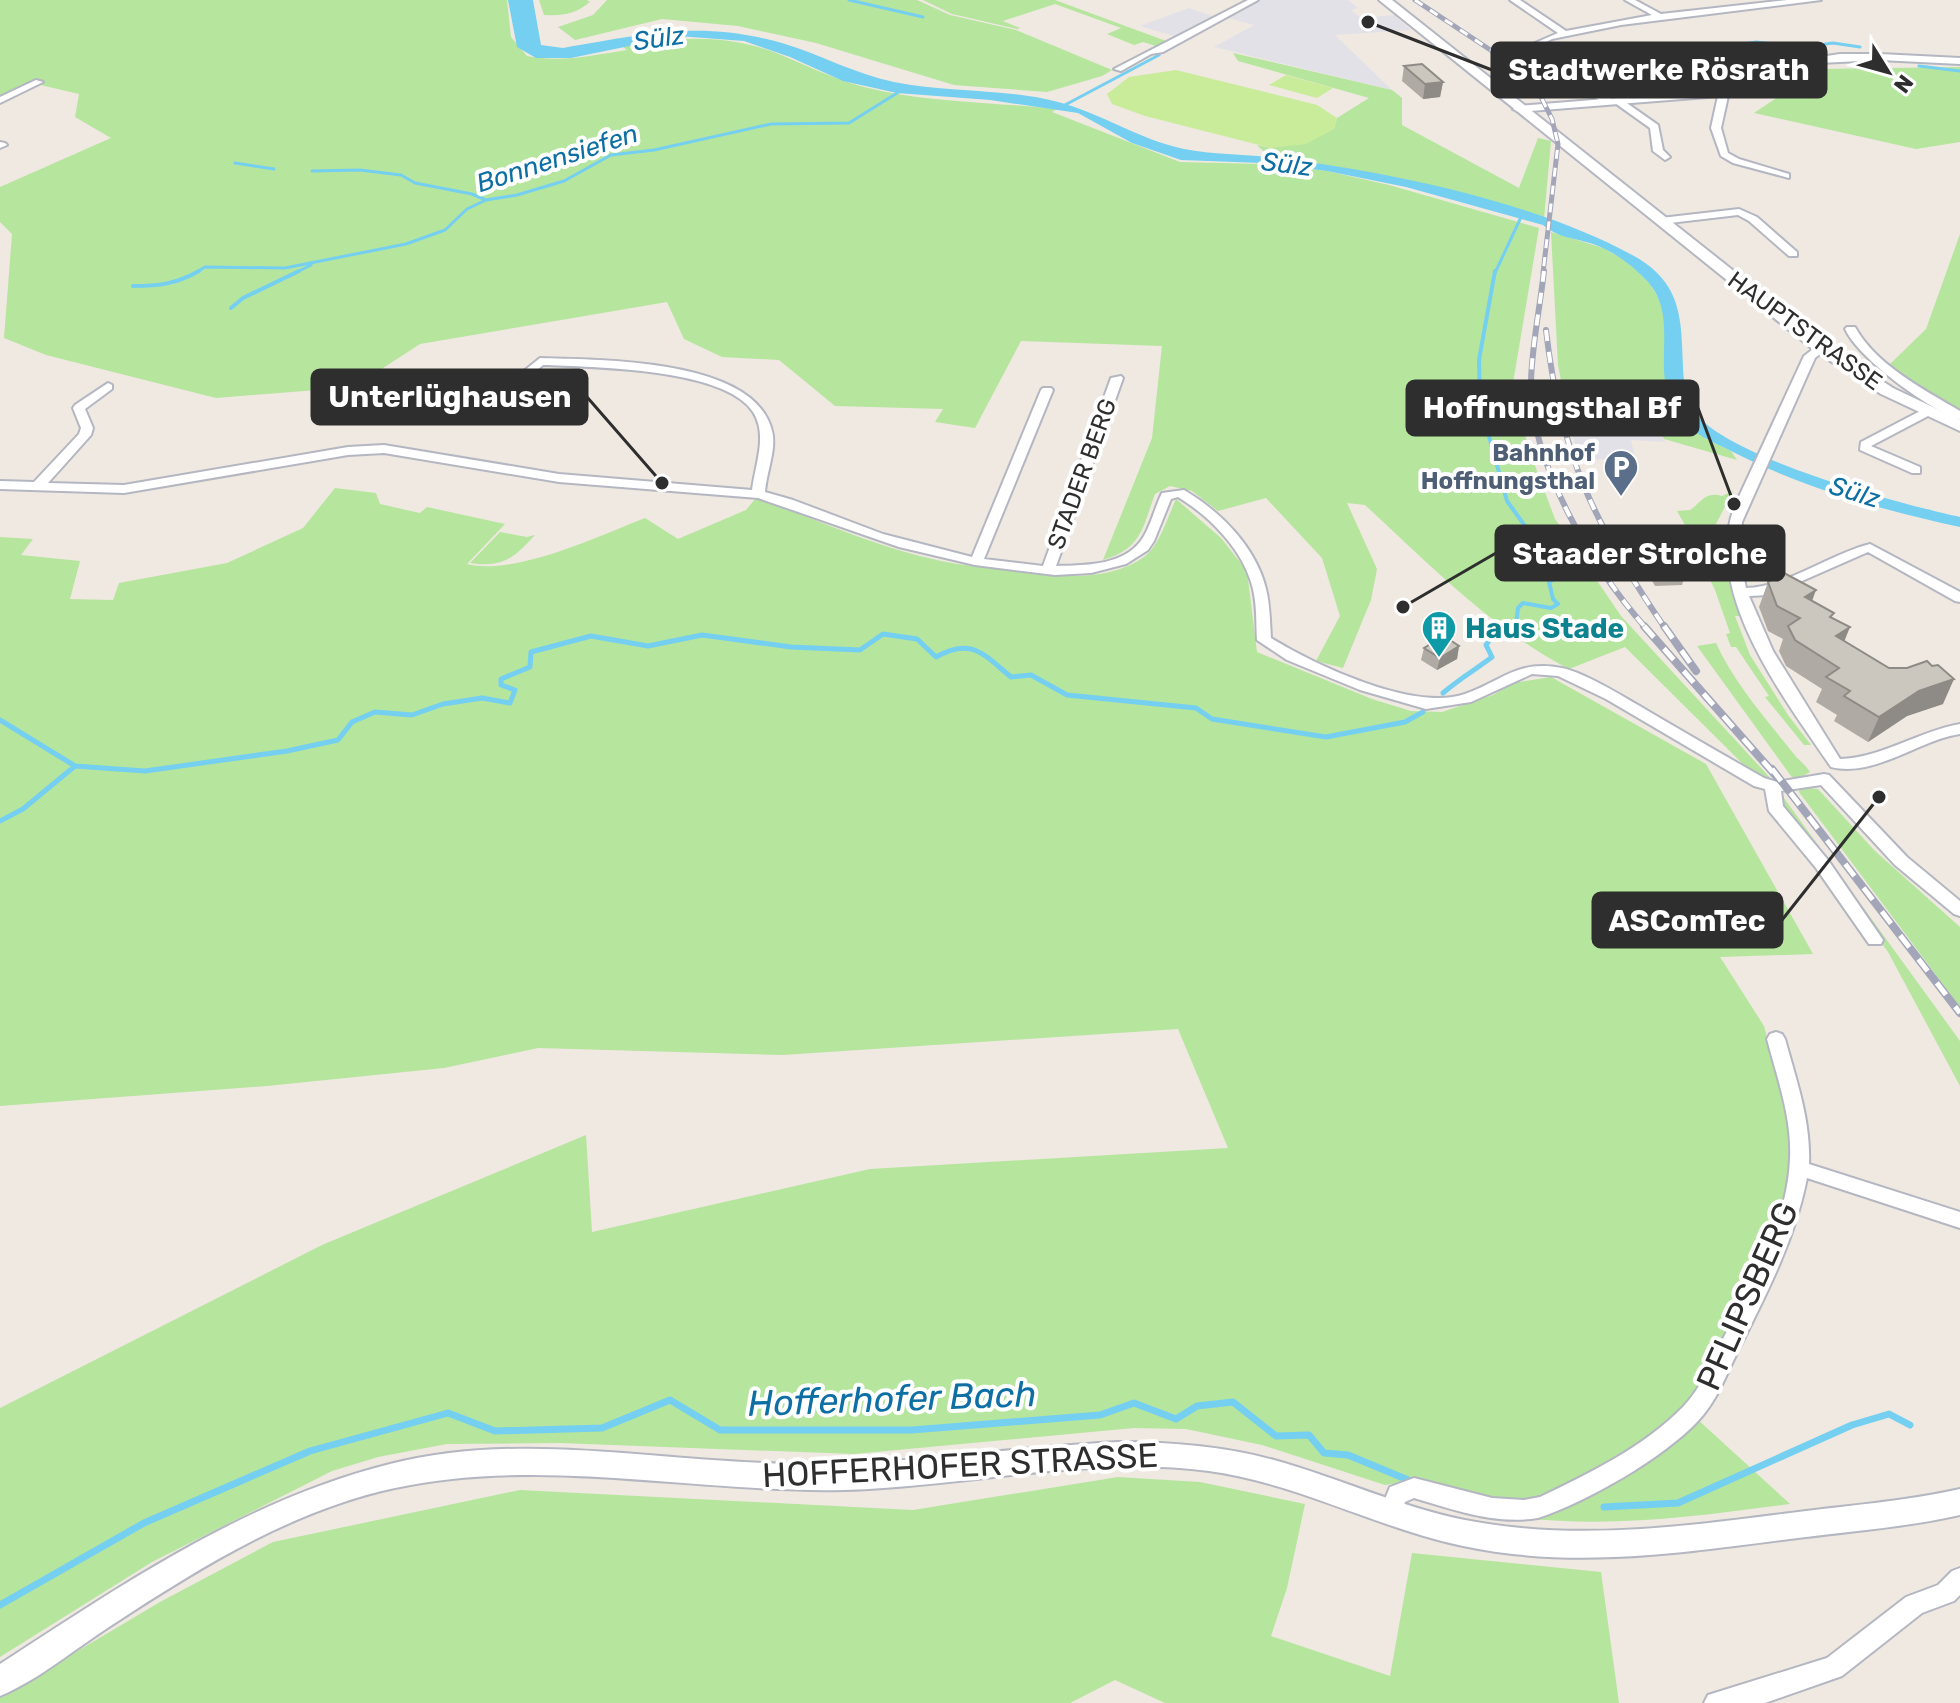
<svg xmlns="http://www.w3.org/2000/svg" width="1960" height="1703" font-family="Rubik,sans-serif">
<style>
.industrial{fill:#e3e1e8}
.green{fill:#b6e59e}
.pitch{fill:#c9ec9a}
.water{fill:#75cff0}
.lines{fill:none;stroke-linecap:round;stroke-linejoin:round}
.stream-far3{stroke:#75cff0;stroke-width:3}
.stream-far2{stroke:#75cff0;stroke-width:4}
.stream-far1{stroke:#75cff0;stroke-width:5}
.stream{stroke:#75cff0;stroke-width:7}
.minor-casing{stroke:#b4b7c1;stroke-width:4}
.tertiary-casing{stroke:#b4b7c1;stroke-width:4}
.secondary-casing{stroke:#b4b7c1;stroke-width:4}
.minor{fill:#fff;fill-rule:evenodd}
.tertiary{fill:#fff;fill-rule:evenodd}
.secondary{fill:#fff;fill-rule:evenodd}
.rail-far2-casing{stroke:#a3a6b8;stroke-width:5}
.rail-far1-casing{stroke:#a3a6b8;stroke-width:6}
.rail-casing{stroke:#a3a6b8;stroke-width:8}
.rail-far2{stroke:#fff;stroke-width:3;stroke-dasharray:9;stroke-linecap:butt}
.rail-far1{stroke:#fff;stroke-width:4;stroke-dasharray:11;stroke-linecap:butt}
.rail{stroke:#fff;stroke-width:5;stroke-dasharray:15;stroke-linecap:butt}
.wall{fill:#afaba4}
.shaded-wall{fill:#8e8b86}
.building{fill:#cbc7bf;stroke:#8e8b86;stroke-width:2}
.labels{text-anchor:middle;stroke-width:8;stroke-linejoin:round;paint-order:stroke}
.far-street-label{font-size:24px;fill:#2e2e2e;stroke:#fff}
.far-service-label{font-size:24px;font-weight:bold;fill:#4e5e75;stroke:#fff;text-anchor:end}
.far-water-label{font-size:26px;font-style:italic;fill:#0d6fa3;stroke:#fff}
.culture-label{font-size:28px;font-weight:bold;fill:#0d838f;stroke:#fff;text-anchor:start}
.near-street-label{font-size:34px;fill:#2e2e2e;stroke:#fff}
.near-water-label{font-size:36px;font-style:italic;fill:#0d6fa3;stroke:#fff}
.leader{fill:none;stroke:#2e2e2e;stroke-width:3}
.callout-dot{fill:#2e2e2e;stroke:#fff;stroke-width:3}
.callout{fill:#2e2e2e;stroke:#2e2e2e;stroke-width:3}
.callout-label{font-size:30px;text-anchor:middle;font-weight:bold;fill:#fff}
</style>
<rect width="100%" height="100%" fill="#efe9e1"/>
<path class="industrial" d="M1260,0H1348L1358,8L1351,10L1361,18L1394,15L1411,30L1335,35L1392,90L1214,47L1254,25L1228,18Z
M1189,8L1215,17L1177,37L1140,26Z
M1600,380L1630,383L1665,442L1631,440L1636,460L1579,459L1568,417L1605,419Z"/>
<path class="green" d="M0,0H507L511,37L527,56C560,63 594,55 627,50L623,47C674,36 729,34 779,54C807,66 834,79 864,87C926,103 994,102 1057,109L1052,112L1180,162L1262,164L1327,171L1389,185L1539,228L1513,383L1528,447L1555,519L1621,616L1773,781L1754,775L1625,647L1569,669C1492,629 1428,563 1365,505L1347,503L1377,569L1371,600L1343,668L1316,661L1340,616L1322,558L1266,498L1218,511L1192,491L1170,486L1155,494C1142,529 1142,548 1103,560L1152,438L1162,346L1021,341L975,428L935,422L943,409L835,406L779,360L722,357L684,339L667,302L420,344L354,387L216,398L46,355L4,338L12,234L0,222V187L111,138L75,117L79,94L32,83L0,97Z
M539,0H587L590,2C575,14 563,16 544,15Z
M607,0H917L950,15L1016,30L1112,70L1102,76L1047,92L954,85L816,43L738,26L662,19L575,40L558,27L593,15Z
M923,0H1055L1166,41L1156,46L1143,42L1134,45L1107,34L1121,28L1055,4L1003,21L1020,28L1017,29L952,14Z
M1233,53L1392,90L1402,98V125L1519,188L1538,138L1551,141L1544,219C1473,196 1401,177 1327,165C1305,162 1272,163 1257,145L1271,148L1334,129L1337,118L1369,98L1238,61Z
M1960,67V142L1916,149L1754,113L1819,69Z
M1551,232L1603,248L1628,262L1651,285L1662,305L1665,322L1669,397L1706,439L1731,451L1737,460L1664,439L1629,383L1600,380L1605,419L1568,417L1558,365Z
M1960,234V413L1928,395L1889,365L1926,329Z
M335,488L376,493L380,504L420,513L427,507L505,524L467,564C515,576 599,536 645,518L678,539L746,510L756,498C817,519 877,548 941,561C966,566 993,568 1019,571C1059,577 1109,582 1144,557C1160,545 1168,516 1176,499L1221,538L1247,571L1257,652L1372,699L1411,711L1442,712L1493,695L1513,683L1551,677L1706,764L1813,954L1720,957L1764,1026L1784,1101L1793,1162L1777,1232L1705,1387L1656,1436L1537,1501H1499L1413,1481L1385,1485L1262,1445L1186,1429L1134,1428L854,1454L560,1443L447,1444L378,1457L332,1471L152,1562L0,1657V1408L322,1245L586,1135L592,1232L870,1169L1228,1148L1178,1029L783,1055L538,1048L444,1068L267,1086L0,1106V537L33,539L21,555L80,561L70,599L113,600L119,583L227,563L303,528Z
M1733,491L1701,553L1677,511L1690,510C1702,502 1705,491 1722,496Z
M500,532L527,537L535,535C514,558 503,568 470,563Z
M1721,532L1728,574L1741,616H1735L1750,655L1788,715L1811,745H1804L1765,697L1769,696L1736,647H1731L1726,634L1730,633L1715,590L1702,564H1697L1694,558L1703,557Z
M1716,643C1734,683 1766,719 1793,753C1798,760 1805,764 1810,772L1796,780L1791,776L1697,646Z
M1800,787L1818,789L1875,851L1960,927V1007L1799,792Z
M1773,793L1781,794L1960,1041V1086L1888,952Z
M1696,1418L1790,1504C1700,1516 1614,1528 1524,1518Z
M1118,1477L1200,1482L1305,1504L1287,1588L1271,1636L1390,1676L1412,1553L1601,1572L1619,1703H1165L1115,1680L1070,1703H0V1697L160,1602L273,1542L520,1490L913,1510Z"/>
<path class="pitch" d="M1176,70L1317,105L1337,118L1334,129L1306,144L1271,148L1145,116L1112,104L1107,94L1129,77Z
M1286,75L1333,88L1317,98L1269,85Z"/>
<path class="water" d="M508,0H533L541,45L563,48C644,34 700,20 782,43C819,54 855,74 894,82C948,93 1004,88 1058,102C1101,113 1140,140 1184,149C1214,155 1247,154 1278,158C1390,172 1536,202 1634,256C1688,286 1680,328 1684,380C1685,390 1686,400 1692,410C1728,459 1898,503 1960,517V527C1881,510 1801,487 1729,450C1715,443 1698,436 1687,425C1680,419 1674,408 1670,400C1654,362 1678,316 1648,282C1632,265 1615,252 1593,244C1575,238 1558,238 1543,225L1406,187L1327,171L1262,163L1181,160L1132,143L1078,113L990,100L897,93L843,81L790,57L744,41L678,36L571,58H536L517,47Z"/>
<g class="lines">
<path class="stream-far3" d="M849,0L923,17
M1919,66L1960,71
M1672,83L1737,45L1756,42L1804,47L1833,43L1860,47
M1063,106L1159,55
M235,163L274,169
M312,171L360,170L401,175L415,183L472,194L486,200
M195,273L205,267L285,268L406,244L445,230L467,209L486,200L517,195L564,181L611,155L654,150L771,124L849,123L902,90
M295,273L311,265
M1495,273L1522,215"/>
<path class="stream-far2" d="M1495,271L1479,360L1480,404L1507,501L1561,576L1549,582L1553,599L1558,604L1551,608L1523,603L1518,608L1516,624L1506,628
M133,286C159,286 176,284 199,271
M231,308L243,298L299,271"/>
<path class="stream-far1" d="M1503,630L1511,626
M1443,693C1459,679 1475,670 1492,657L1486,645L1493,635
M0,720L75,766L145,771L287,751L338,740L352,722L375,712L412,715L443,704L482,698L510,703L515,690L501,685V679L530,667L531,652L591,636L648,646L702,635L791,647L860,650L883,634L917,639L936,657C972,637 983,654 1011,677L1031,675L1067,695L1196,708L1212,719L1326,737L1405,722L1423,712
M0,821L23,809L75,766"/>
<path class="stream" d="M1604,1507L1678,1503L1852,1425L1889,1414L1910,1425
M0,1605L144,1523L310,1451L448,1413L495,1431L602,1428L670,1400L720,1430H912L1100,1415L1134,1403L1176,1419L1197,1406L1233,1402L1276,1436L1309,1435L1324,1453L1348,1455L1413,1482"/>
<g class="minor-casing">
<path id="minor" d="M1248,0H1258L1163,52L1151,54L1121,71L1114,69Z
M1510,0H1520L1566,31L1652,15L1625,0H1635L1661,14L1787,0H1821L1621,25L1552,39L1536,47L1534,56L1546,68L1614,100L1621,99L1658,125L1663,150L1670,157L1665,160L1653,151L1650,128L1615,103L1608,104L1540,72L1526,56L1528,46L1558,33Z
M36,80L43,82L0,103V97Z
M1720,90L1728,96L1721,128L1728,153L1739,159L1789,174V178L1733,163L1721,156L1711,128L1718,96L1716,93Z
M0,142L5,143L7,145L0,148Z
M1739,209L1757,217L1797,252V256H1789L1749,221L1738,215L1661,224L1656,221L1661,218Z
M1847,327H1855C1876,365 1923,389 1960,411V420C1928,409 1859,359 1845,329Z
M1817,346L1827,348L1815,358L1742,522L1739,556L1746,588C1784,588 1830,554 1870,544L1960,592V602L1955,601L1868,552L1770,595L1749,596L1773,651L1840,759C1882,758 1919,731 1960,724V734C1918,740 1875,778 1831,767C1785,699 1699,589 1736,503L1804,356Z
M540,358C600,360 755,358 772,431C777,449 766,473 765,492L793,500L883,534L972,557L1041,390L1043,388H1051L1053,390L984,559L1043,566L1111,378L1121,376L1123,378L1056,566C1086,565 1127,566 1144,536C1152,522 1155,507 1162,493L1184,490C1220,511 1256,547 1266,589C1270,605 1270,622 1271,638C1315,665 1414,712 1465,694C1502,681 1518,659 1562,668C1585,673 1617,693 1638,705C1680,730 1722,754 1764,778L1777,782L1824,774L1829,775L1907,857L1960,901V916L1954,914L1895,865L1821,785L1781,791L1783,806L1828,860L1883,940L1881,944H1869L1816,868L1769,811L1765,789L1754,786L1606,699L1558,676L1532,674L1471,702L1426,709L1360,690L1287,660L1257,640C1256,623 1257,606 1253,589C1244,551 1211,517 1178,497L1171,499L1154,541L1148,550L1126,564L1091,573L1055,575L975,565L899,547L758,498L559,482L384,453L348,455L124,493L0,489V481L34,482L79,434L81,428L73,408L75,405L108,383L112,385V389L85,409L93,428L91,435L48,483L124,485L348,447L384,445L559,474L752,490C755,465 768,435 753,412C725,368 591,367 543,365L501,402H493V396Z
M1926,408L1930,409V415L1871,446L1920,467V473H1912L1860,450L1861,442Z
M1776,1032L1782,1034L1785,1039C1796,1079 1811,1121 1809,1164L1960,1212V1228L1807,1178C1795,1240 1765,1297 1737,1353C1725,1377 1717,1401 1698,1421C1663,1458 1587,1502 1538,1518C1495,1525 1454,1510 1414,1498L1405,1502L1399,1518L1391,1521L1383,1518L1380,1511L1390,1487L1414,1478L1492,1498L1524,1500L1540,1497C1590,1473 1644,1447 1683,1407C1702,1387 1711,1363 1723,1339C1751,1284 1788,1222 1790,1158C1792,1118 1777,1077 1767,1039L1770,1034Z
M1960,1568V1595L1954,1601L1922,1613L1842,1676L1765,1703H1704L1708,1695L1827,1658L1906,1597L1938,1585L1952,1571Z"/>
</g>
<g class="tertiary-casing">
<path id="tertiary" d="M1880,54L1960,58V64L1880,60L1820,63L1794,68L1720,96L1519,112L1513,109L1519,106L1719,90L1800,60L1840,54Z
M1118,1442C1171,1442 1223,1446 1274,1460C1339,1478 1400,1507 1465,1520C1577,1542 1687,1526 1798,1512C1852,1505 1906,1501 1960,1489V1515C1907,1527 1853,1531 1798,1538C1687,1552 1575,1570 1463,1546C1377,1528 1297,1483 1209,1471C1086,1455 965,1487 843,1490C694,1493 543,1456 395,1488C292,1510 199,1568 112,1625C76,1648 40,1679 0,1696V1664C123,1584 246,1500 390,1464C524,1430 664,1463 799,1464C906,1465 1011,1447 1118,1442Z"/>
</g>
<g class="secondary-casing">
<path id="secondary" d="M1379,0H1392L1827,345L1893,388L1960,420V431L1881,394L1815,351Z"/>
</g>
<use href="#minor" class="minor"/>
<use href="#tertiary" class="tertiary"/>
<use href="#secondary" class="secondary"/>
<g class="rail-far2-casing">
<path id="rail-far2" d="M1415,0L1504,59L1541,97L1552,119L1558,144L1543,273"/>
</g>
<g class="rail-far1-casing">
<path id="rail-far1" d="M1544,271C1540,307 1532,345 1531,381C1529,462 1594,570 1646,628
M1546,330C1560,454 1595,526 1665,628"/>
</g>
<g class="rail-casing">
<path id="rail" d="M1644,626L1777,777
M1664,626L1696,671
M1772,769L1960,1013"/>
</g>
<use href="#rail-far2" class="rail-far2"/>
<use href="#rail-far1" class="rail-far1"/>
<use href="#rail" class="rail"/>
</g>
<path class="wall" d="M1404,66L1443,82L1440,97L1423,99L1402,81Z
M1642,534L1686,553L1684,559L1688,566L1682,585L1655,586L1636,552Z
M1768,582L1812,601L1832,618L1845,641L1943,704L1907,716L1868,742L1834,721L1837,715L1816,702L1822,689L1786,666L1779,651L1783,639L1768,631L1759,607Z
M1459,646L1457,659L1437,670L1421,660L1424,648Z"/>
<path class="shaded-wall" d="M1443,82L1440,97L1423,99L1425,84Z
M1816,590L1807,615L1805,597Z
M1850,627L1840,652L1826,661L1836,636Z
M1459,646L1457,659L1437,670L1440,658Z
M1954,679L1943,704L1907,716L1868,742L1879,717L1919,691Z"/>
<path class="building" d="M1422,64L1443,82L1425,84L1404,66Z
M1784,573L1816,590L1805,597L1834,613L1830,617L1850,627L1836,636L1889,668H1907L1927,661L1932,666L1938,665L1954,679L1919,691L1879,717L1844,696L1850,691L1826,677L1839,668L1795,640L1788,626L1800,618L1777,606L1768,582Z
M1444,636L1459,646L1440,658L1424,648Z"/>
<defs>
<g id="parking-pin" transform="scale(1.8)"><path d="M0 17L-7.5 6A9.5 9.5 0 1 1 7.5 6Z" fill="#5c6f8a" stroke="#fff"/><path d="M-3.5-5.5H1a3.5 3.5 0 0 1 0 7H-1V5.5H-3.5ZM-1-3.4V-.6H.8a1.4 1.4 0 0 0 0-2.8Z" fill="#fff"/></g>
<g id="building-pin" transform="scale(1.8)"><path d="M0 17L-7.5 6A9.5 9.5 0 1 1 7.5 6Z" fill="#0f9aa8" stroke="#fff"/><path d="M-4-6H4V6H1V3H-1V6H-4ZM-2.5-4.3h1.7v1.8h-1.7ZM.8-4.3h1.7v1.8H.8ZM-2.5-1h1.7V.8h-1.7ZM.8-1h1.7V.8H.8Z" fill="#fff"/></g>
</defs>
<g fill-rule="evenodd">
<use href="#parking-pin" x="1621" y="467"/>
<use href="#building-pin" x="1439" y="628"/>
</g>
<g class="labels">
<g class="far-street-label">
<text transform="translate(1805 331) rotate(36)" y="8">HAUPTSTRASSE</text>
<text transform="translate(1082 474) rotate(-70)" y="8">STADER BERG</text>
</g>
<g class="far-service-label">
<text x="1595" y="461">Bahnhof<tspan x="1595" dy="28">Hoffnungsthal</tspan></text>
</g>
<g class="far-water-label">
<text transform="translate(659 38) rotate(-8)" y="9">Sülz</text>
<text transform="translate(557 158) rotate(-18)" y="9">Bonnensiefen</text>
<text transform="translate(1287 164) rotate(7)" y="9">Sülz</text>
<text transform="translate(1855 492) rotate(17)" y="9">Sülz</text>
</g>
<g class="culture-label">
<text x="1465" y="638">Haus Stade</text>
</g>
<g class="near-street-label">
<text transform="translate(1747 1296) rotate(-66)" y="12">PFLIPSBERG</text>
<text transform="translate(960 1465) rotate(-3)" y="12">HOFFERHOFER STRASSE</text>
</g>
<g class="near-water-label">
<text transform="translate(892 1398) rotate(-2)" y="13">Hofferhofer Bach</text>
</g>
</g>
<path class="leader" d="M1368 22L1492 70M662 483L587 397M1734 504L1698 408M1403 607L1496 553M1879 797L1782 920"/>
<g class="callout-dot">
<circle cx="1368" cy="22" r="8"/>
<circle cx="662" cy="483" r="8"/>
<circle cx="1734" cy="504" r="8"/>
<circle cx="1403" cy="607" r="8"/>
<circle cx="1879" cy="797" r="8"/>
</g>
<g class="callout">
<rect x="1492" y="43" width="334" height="54" rx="8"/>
<rect x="312" y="370" width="275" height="54" rx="8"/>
<rect x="1407" y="381" width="291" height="54" rx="8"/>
<rect x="1496" y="526" width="288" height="54" rx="8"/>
<rect x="1593" y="893" width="189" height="54" rx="8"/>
</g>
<g class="callout-label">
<text x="1659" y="80">Stadtwerke Rösrath</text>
<text x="450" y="407">Unterlüghausen</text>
<text x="1552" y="418">Hoffnungsthal Bf</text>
<text x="1640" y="564">Staader Strolche</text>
<text x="1687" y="931">ASComTec</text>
</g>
<g transform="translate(1888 72) rotate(127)" stroke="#ffffff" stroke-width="6" paint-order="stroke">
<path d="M0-6L14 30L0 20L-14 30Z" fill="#2e2e2e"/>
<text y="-12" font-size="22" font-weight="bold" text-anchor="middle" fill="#2e2e2e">N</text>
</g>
</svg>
